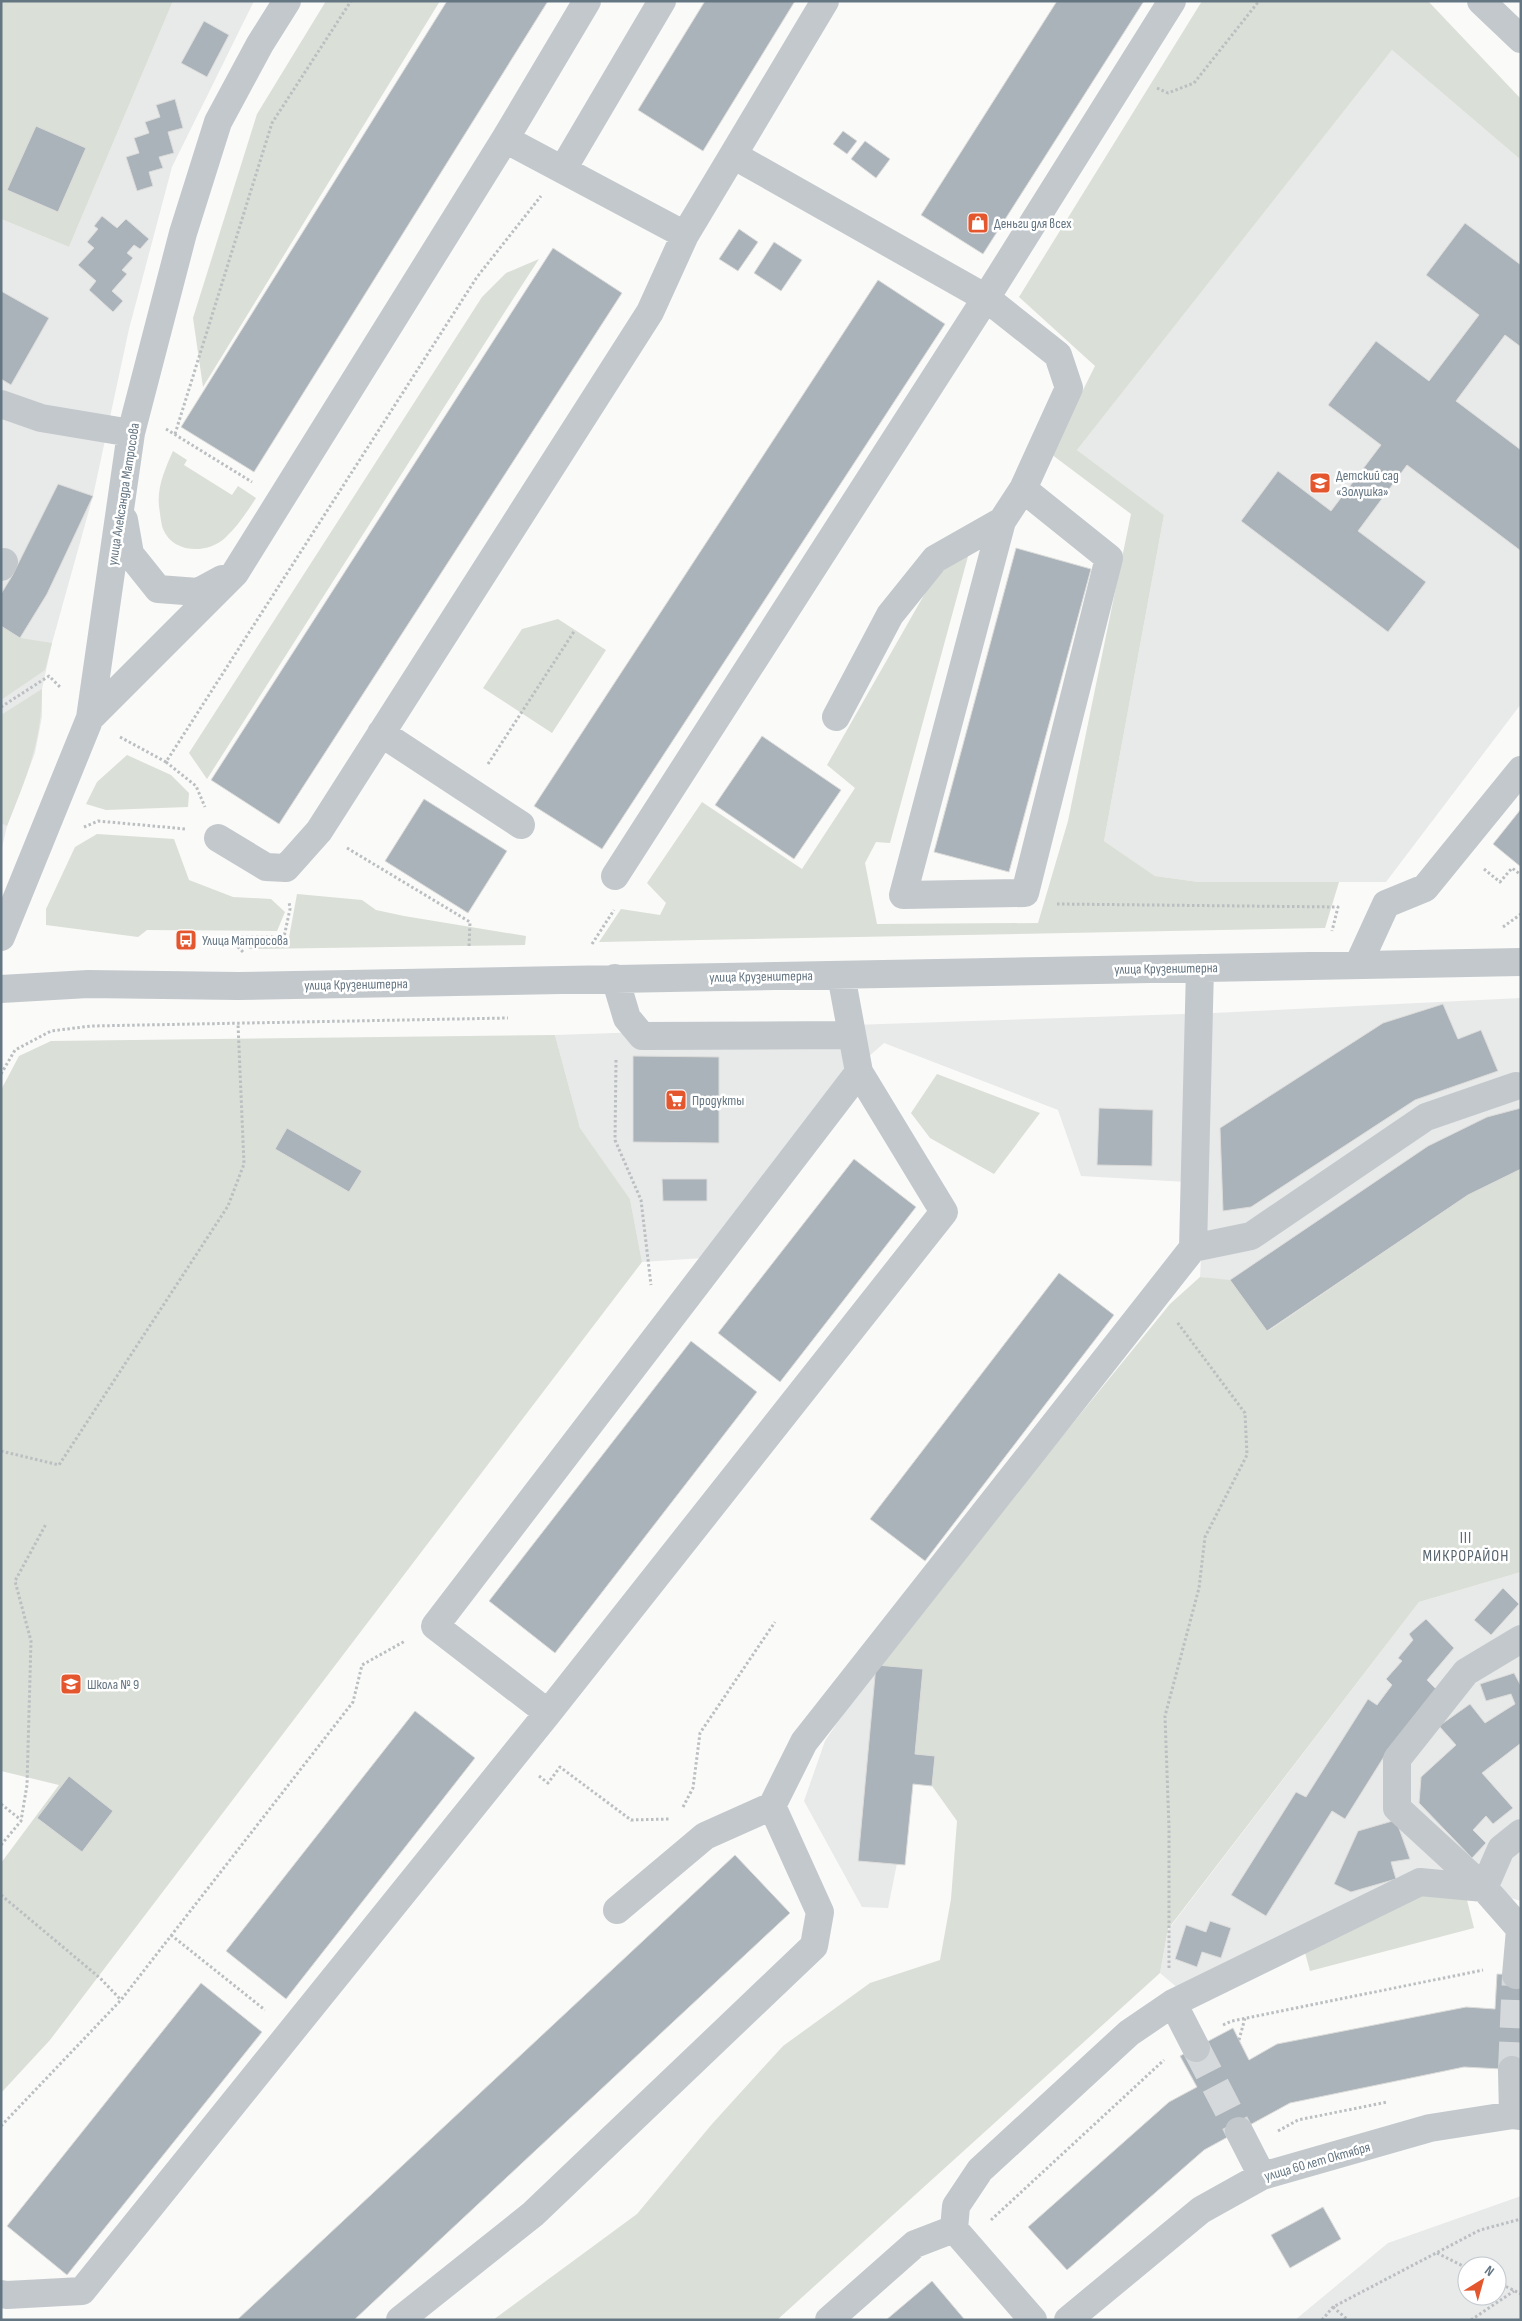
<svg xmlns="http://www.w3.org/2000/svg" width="1522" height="2321" font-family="'Sofia Sans Condensed',sans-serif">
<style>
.built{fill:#e8e9e9;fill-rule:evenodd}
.green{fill:#dadfd7}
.building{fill:#aab3b9;stroke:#dcdcda}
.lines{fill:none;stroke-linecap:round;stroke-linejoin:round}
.minor-tunnel{stroke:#d5d9db;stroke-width:28;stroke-dasharray:28 14;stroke-linecap:butt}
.path{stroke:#bbbfc2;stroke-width:3;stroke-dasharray:2.5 2.5;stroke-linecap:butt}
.minor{stroke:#c3c8cc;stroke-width:28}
.labels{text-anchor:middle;stroke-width:5;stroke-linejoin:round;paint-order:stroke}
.poi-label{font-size:14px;fill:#657683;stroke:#fff;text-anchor:start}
.street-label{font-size:14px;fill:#657683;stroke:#fff}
.quarter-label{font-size:16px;letter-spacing:1px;fill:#57646e;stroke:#fff}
</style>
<rect width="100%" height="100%" fill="#fafaf8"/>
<path class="built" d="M173,1H254L172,167L129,329L93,496L52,643L42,689V717L35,753L7,826L1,852V219L69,247Z
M1392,50L1521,160V704L1386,882H1199L1155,876L1104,841L1164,515L1077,450Z
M1521,998V1169L1468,1195L1267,1331L1231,1281L1200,1277L1205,1183L1081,1176L1058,1110L884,1043L834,1087L703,1258L642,1262L630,1199L580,1128L555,1035L1213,1013Z
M1521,1572V1901L1420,1872L1179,1989L1160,1973L1168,1930L1419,1602Z
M876,1665L923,1669L915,1754L935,1756L932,1786L913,1784L888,1908L862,1907L804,1801L825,1741Z
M1521,2196V2320H1295L1388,2243ZM1467,2266H1497V2296H1467Z"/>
<path class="green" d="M1,1H173L69,247L1,219Z
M326,1H440L203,387L193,318L257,114Z
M1202,1H1428L1521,99V160L1392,50L1077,450L1164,515L1104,841L1155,876L1199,882H1339L1325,928L599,942L621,909L660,915L666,903L647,883L702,802L802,869L855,788L827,765L936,574L970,549L890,843L876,842L865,863L877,924L1038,923L1068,821L1131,514L1051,454L1095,366L1019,297Z
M539,259L515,296L207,779L189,753L482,297L506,273Z
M173,451L187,460L184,465L232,495L238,486L256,498C247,512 237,527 225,538C208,554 173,554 163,529C161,523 160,513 159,506C157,487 165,469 173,451Z
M558,619L606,650L552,733L483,688L522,629Z
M1,626L20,638L52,643L45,670L1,700Z
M42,689C42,742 26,778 7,826L1,823V715Z
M127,755L171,775L189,793L188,807L106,810L86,804L97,782Z
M97,834L174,839L189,880L233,897L271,899L285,912L277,931L147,930L138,937L46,925V909L75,847Z
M297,894L362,900L376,910L404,916L526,936L525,945L249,949L248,941L288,943Z
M555,1035L580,1128L630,1199L642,1262L50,2040L1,2093V1863L59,1785L1,1771V1090L19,1056L51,1041Z
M937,1074L1040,1113L994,1174L930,1138L911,1113Z
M1521,1169V1572L1419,1602L1168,1929L1160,1973L777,2320H493L637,2214L712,2124L783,2046L870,1983L940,1960L951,1899L957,1821L932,1786L935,1756L915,1754L923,1669L876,1665L1170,1304L1200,1277L1230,1280L1268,1331L1468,1195Z
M1424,1891L1467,1900L1474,1928L1310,1971L1304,1949Z"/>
<path class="building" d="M447,1H548L254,472L181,427Z
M705,1H795L703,151L638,110Z
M1057,1H1144L983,254L921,215Z
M204,21L229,35L207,77L181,63Z
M175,99L183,128L168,132L174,153L159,157L163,168L149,172L153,186L137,191L126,157L139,153L134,138L149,133L145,122L160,117L156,105Z
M36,126L86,148L58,212L7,190Z
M843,131L857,141L847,154L833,144Z
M865,141L890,159L876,178L851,159Z
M102,216L117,228L126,219L149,239L140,249L134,245L127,253L133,258L122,270L127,274L112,291L123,301L113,312L89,290L96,281L78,265L94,248L87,242L98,229L94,226Z
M1465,223L1521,265V347L1505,335L1456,401L1521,450V551L1407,465L1358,531L1426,582L1388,632L1241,521L1278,471L1331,511L1381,445L1328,405L1376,341L1429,381L1479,315L1426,275Z
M739,229L758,242L738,271L719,259Z
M774,242L802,260L781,291L754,273Z
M553,248L622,293L279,824L211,780Z
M878,280L945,324L602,849L534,806Z
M1,291L49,318L11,385L1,379Z
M58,484L93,496L47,594L20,638L1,626V594L12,576Z
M1016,548L1091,569L1009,872L934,852Z
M762,736L841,790L794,859L715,805Z
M424,799L507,851L468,913L385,861Z
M1521,809V867L1493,844Z
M1443,1004L1458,1039L1481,1030L1498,1071L1415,1100L1251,1207L1223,1211L1220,1128L1383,1023Z
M633,1056L719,1057V1143L633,1142Z
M1099,1108L1153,1110L1152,1166L1097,1165Z
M1521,1108V1169L1468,1195L1267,1331L1230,1280L1428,1146L1487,1117Z
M287,1128L362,1171L349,1192L275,1149Z
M854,1159L916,1207L780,1382L718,1333Z
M662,1179H707V1201H663Z
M1059,1273L1114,1315L925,1561L870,1519Z
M691,1341L757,1392L555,1653L489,1601Z
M1503,1588L1519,1604L1491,1635L1474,1620Z
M1426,1619L1454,1648L1427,1680L1436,1689L1390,1747L1345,1819L1332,1811L1266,1916L1231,1895L1296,1792L1306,1797L1368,1699L1377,1705L1392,1685L1386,1679L1402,1661L1398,1658L1413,1640L1409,1634Z
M876,1665L923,1669L915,1754L935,1756L932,1786L913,1784L905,1865L858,1861Z
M1514,1673L1521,1686V1743L1482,1773L1513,1808L1493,1824L1486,1816L1473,1830L1486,1843L1472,1858L1419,1803L1421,1777L1456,1745L1439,1726L1470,1704L1485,1723L1515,1704L1511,1694L1486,1701L1480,1684Z
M415,1711L475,1758L286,1999L226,1951Z
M69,1776L113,1811L82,1852L37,1818Z
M1396,1820L1410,1859L1391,1862L1396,1879L1351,1892L1334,1884L1358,1831Z
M735,1855L790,1913L658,2036L354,2320H237Z
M1210,1921L1231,1928L1221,1958L1202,1952L1197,1967L1175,1959L1186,1925L1206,1932Z
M1497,1974L1521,1975V2070L1464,2067L1290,2103L1204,2150L1067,2270L1028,2227L1169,2102L1197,2087L1180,2056L1233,2028L1249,2060L1277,2044L1466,2007L1495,2009Z
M201,1983L262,2032L67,2275L7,2226Z
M1323,2207L1341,2239L1290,2268L1271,2235Z
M932,2281L965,2320H886Z"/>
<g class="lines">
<path class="minor-tunnel" d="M1196,2048L1239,2131
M1512,2070L1516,1975"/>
<path class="path" d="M1157,88L1168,93L1194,83L1259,1
M166,429L252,482
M175,434L272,123L351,1
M1,707L49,676L60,687
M120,737L166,762L477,277L541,196
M166,762L196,786L205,807
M488,764L575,630
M84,827L98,821L186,829
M347,848L470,922L469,947
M1484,869L1500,882L1512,868L1521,875
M1057,904L1338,907L1332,931
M1503,927L1521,914
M592,944L614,910
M243,952L238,947V937H284L290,909L289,901
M616,1060L615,1140L641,1200L651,1285
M1,1074L15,1050L51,1031L91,1026L508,1018
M1,1451L59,1465L228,1206L244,1164L238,1024
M539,1776L548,1783L560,1767L631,1820L669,1819
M1,1804L21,1820
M683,1807L693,1788L700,1733L775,1622
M1,1845L21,1821L27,1785L31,1641L15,1581L46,1524
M1,1895L100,1978L121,2000
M171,1935L265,2010
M1169,1968V1828L1165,1716L1199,1588L1205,1537L1247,1455L1245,1413L1177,1322
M1223,2025L1232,2021L1483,1970
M1239,2040L1245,2018
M1,2126L121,2000L353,1702L362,1665L405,1641
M1278,2131L1298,2120L1387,2102
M991,2220L1164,2060
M1437,2253L1467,2268
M1497,2282L1521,2294
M1333,2307L1348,2320
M1322,2320L1333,2307L1480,2230L1521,2219
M1471,2320L1514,2291"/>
<path class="minor" d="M1481,1L1521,39
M505,139L685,235L733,155L986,298L1172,1
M733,155L825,1
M563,169L662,1
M1,404L41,418L131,433
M124,520L130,554L158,589L198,592L222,579
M1002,521L903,895L1025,893L1109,558L1023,489
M1,567L4,562
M90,718L235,573L505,139L587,1
M381,733L521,825
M218,838L266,867L286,868L319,831L650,312L685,235
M615,876L986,298L1058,355L1069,388L1023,489L1002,521L935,559L890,615L836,717
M1,937L90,718L131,433L183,233L218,122L260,44L287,1
M1358,965L1386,904L1425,888L1521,770
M615,978L627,1018L642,1036L851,1035
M1,989L88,984L238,986L1521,962
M1193,1248L1251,1236L1426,1117L1516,1086
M1521,1639L1466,1672L1397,1759V1808L1484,1888L1501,1849L1521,1833
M548,1713L435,1626L859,1072
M617,1910L705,1836L772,1806
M1516,1975L1520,1930
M1173,2003L1196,2048
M1512,2070L1513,2115
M1239,2131L1262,2176
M1,2294L7,2295L82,2291L548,1713L944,1212L859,1072L841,975
M400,2320L533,2214L814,1946L820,1912L772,1806L804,1742L1193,1248L1200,968
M829,2320L915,2244L954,2229
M1033,2320L954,2229L956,2206L980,2170L1129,2033L1173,2003L1420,1882L1484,1888L1521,1930
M1068,2320L1201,2210L1262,2176L1430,2128L1513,2115L1521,2116"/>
</g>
<defs>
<g id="shop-square" transform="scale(1.125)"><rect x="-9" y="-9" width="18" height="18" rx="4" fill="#e4572e" stroke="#fff"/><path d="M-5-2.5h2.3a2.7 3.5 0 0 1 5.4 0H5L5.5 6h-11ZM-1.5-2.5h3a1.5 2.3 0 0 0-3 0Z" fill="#fff"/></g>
<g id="school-square" transform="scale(1.125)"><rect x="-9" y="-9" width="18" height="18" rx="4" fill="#e4572e" stroke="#fff"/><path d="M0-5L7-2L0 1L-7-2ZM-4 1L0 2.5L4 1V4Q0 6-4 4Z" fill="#fff"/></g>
<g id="bus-square" transform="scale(1.125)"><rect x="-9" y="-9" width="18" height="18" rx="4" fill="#e4572e" stroke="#fff"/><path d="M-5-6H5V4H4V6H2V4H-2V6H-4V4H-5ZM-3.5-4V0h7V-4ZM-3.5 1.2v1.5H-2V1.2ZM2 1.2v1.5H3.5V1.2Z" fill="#fff"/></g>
<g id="supermarket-square" transform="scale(1.125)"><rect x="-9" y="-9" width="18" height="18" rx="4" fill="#e4572e" stroke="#fff"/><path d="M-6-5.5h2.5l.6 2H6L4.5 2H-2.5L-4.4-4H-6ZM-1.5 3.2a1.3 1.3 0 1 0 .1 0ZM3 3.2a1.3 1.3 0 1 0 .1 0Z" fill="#fff"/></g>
</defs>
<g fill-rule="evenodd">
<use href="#shop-square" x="978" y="223"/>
<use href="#school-square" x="1320" y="483"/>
<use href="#bus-square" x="186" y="940"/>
<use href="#supermarket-square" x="676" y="1100"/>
<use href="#school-square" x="71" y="1684"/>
</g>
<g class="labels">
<g class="poi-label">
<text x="994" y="228">Деньги для всех</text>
<text x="1336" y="480">Детский сад<tspan x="1336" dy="16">«Золушка»</tspan></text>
<text x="202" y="945">Улица Матросова</text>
<text x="692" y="1105">Продукты</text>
<text x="87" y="1689">Школа № 9</text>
</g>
<g class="street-label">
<text transform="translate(123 494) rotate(-81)" y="5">улица Александра Матросова</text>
<text transform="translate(1166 968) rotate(-1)" y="5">улица Крузенштерна</text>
<text transform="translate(761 976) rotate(-1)" y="5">улица Крузенштерна</text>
<text transform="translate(356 984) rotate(-1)" y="5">улица Крузенштерна</text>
<text transform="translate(1317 2161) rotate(-16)" y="5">улица 60 лет Октября</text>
</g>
<g class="quarter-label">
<text x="1466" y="1543">III<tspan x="1466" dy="18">МИКРОРАЙОН</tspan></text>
</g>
</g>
<rect width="1522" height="2321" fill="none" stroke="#657683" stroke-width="5"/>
<g transform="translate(1482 2281) rotate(37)"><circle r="24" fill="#ffffff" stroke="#c1c8cd"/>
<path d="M0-4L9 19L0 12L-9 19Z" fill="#e4572e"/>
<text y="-8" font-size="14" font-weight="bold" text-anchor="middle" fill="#657683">N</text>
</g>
</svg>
